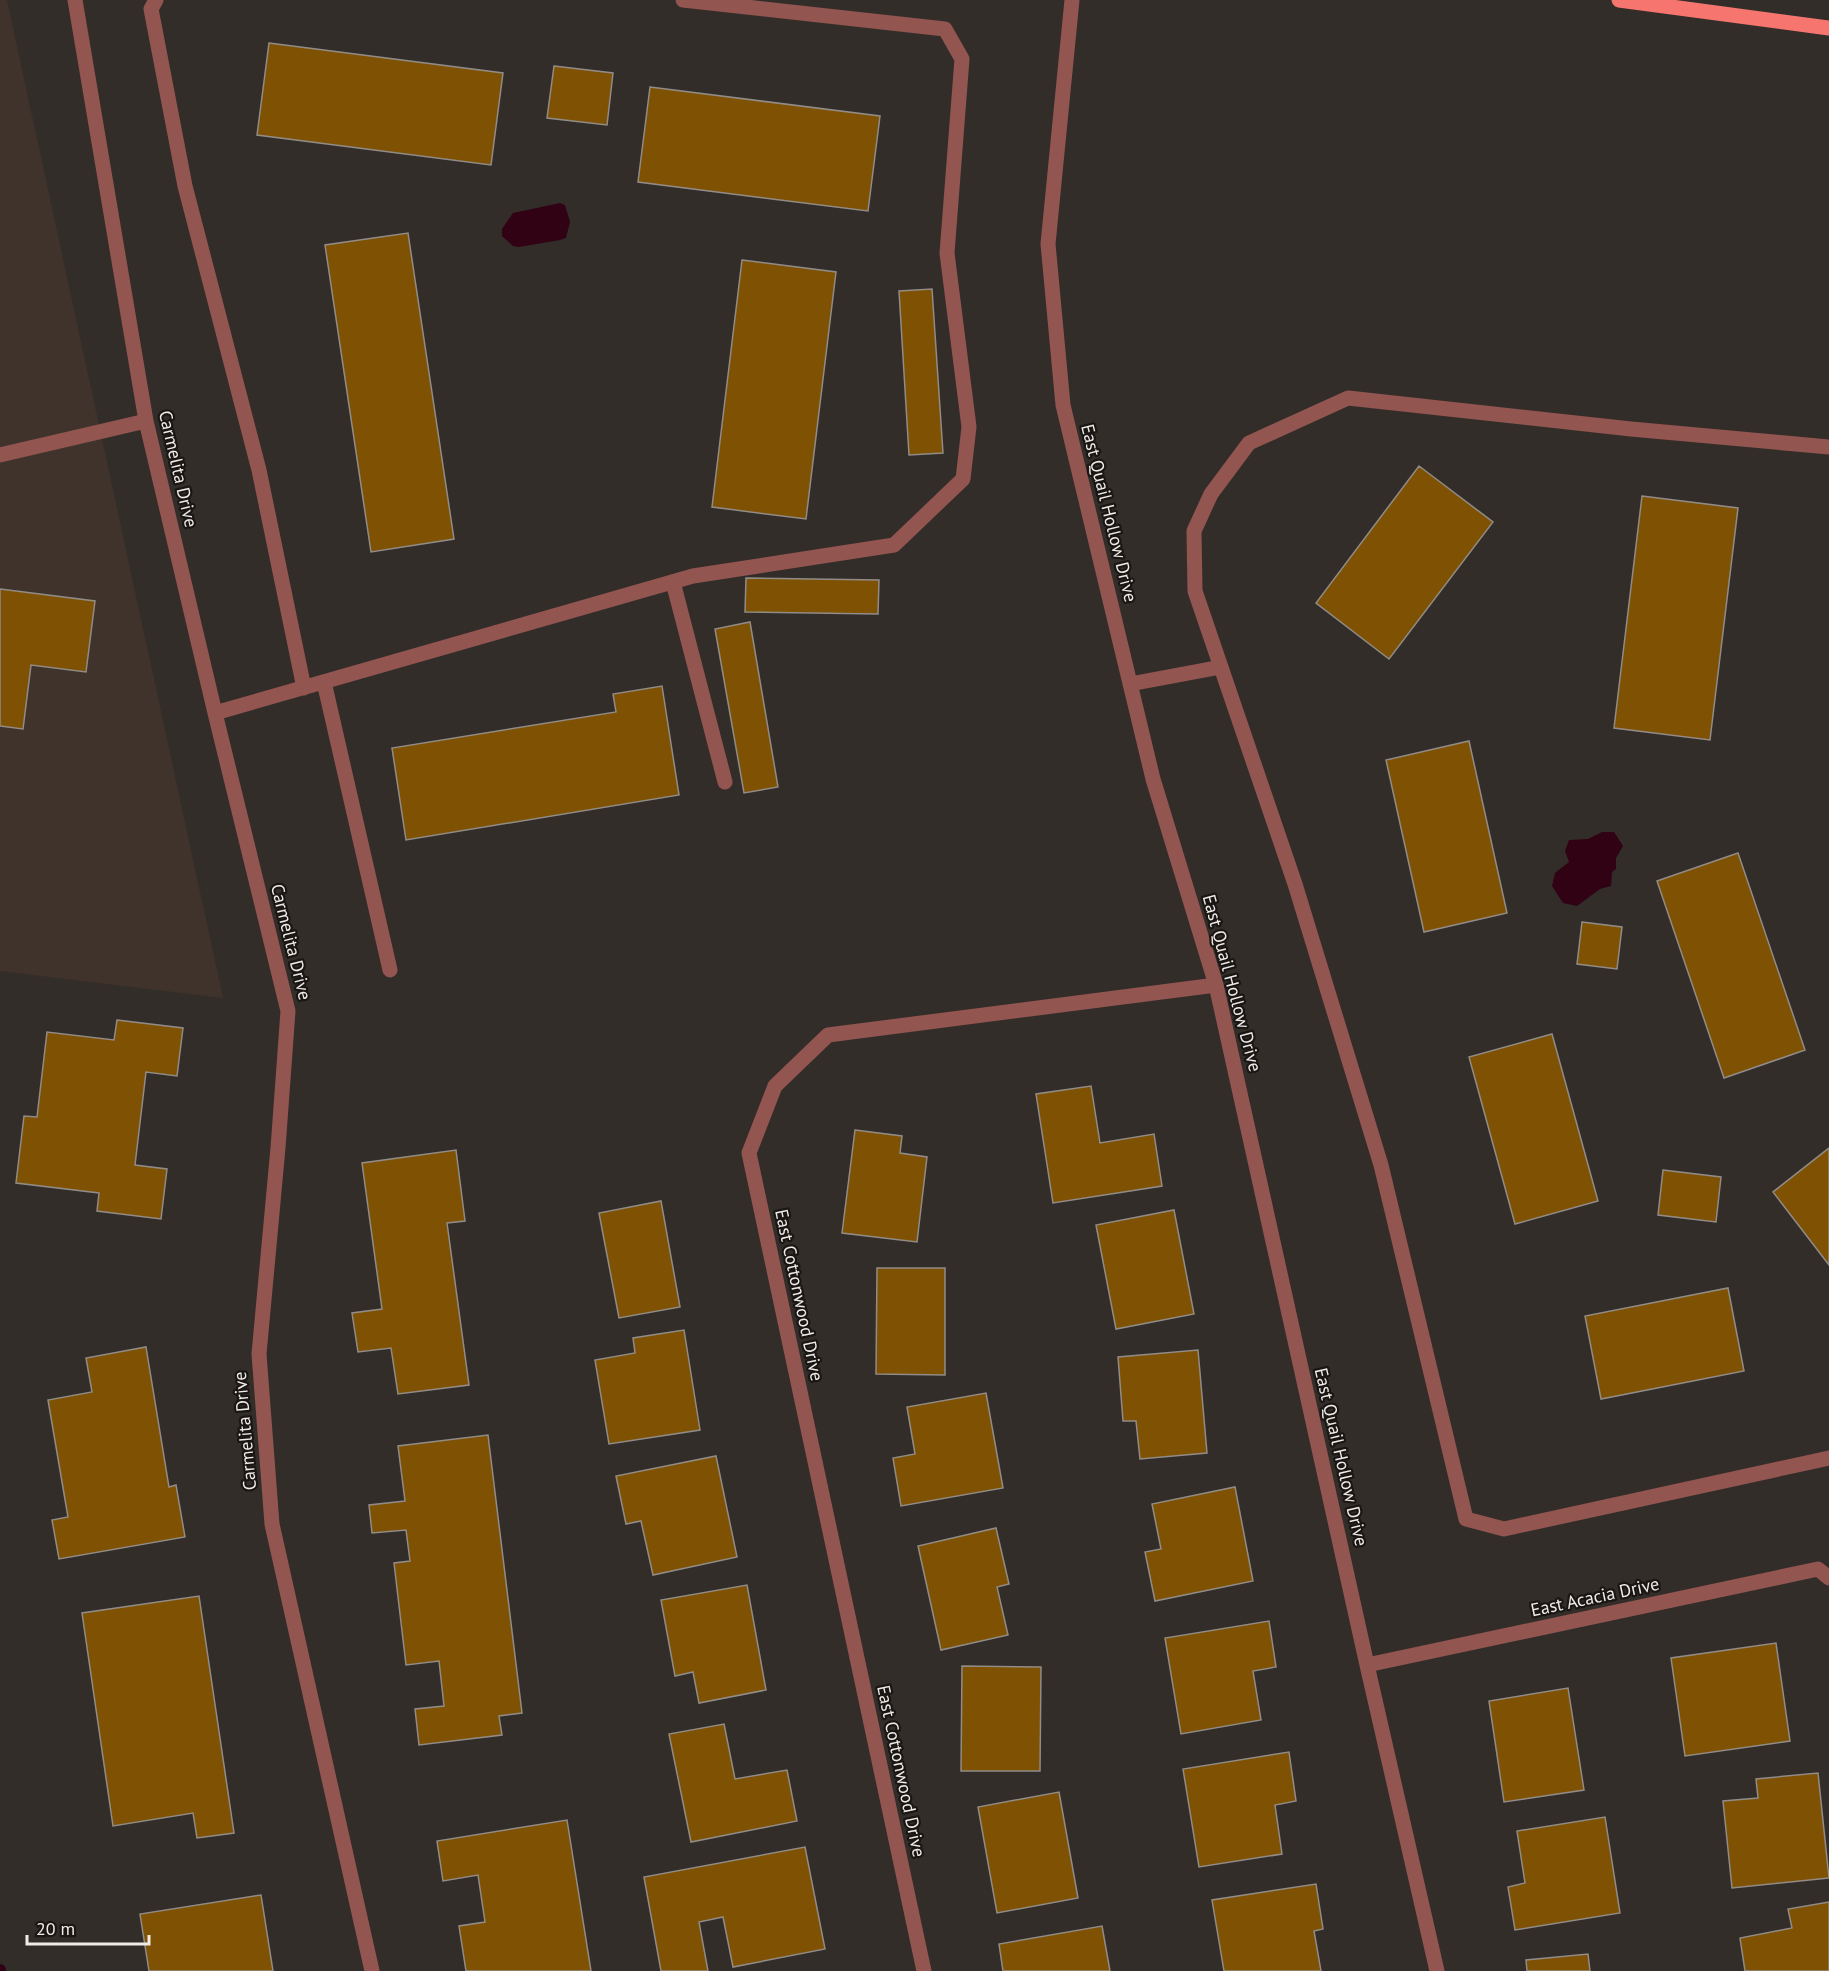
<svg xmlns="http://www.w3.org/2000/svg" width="1829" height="1971" font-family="'PT Sans',sans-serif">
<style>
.built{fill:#3f332c}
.water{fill:#300214}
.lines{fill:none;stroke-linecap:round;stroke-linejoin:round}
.stream{stroke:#300214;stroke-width:12}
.building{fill:#7f5102;stroke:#918c87;stroke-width:1.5}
.minor{stroke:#935550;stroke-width:15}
.major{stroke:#f6766f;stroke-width:15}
.labels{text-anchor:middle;stroke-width:4.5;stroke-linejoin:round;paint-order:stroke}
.street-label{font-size:18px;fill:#efebe9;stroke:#191614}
</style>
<rect width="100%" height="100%" fill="#332d2a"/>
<path class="built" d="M0,0H7L223,998L0,971Z"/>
<path class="water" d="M560,203L565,205L570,222L566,238L560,240L519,247L513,246L502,236V229L513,213Z
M1602,832H1614L1623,846L1616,858V869L1612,872L1611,886L1600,889L1577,906L1563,903L1552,886L1555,873L1569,862L1565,851L1569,840L1588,839Z"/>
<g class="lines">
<path class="stream" d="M0,1970V1971"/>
</g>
<path class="building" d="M269,43L503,73L491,165L257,135Z
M554,66L613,73L607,125L547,118Z
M650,87L880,116L868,211L638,182Z
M408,233L454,539L371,552L325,245Z
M742,260L836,272L806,519L712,507Z
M932,289L943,453L909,455L899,291Z
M1419,466L1493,522L1389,659L1316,603Z
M1642,496L1738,508L1710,740L1614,728Z
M746,578L879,580L878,614L745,612Z
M0,589L95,601L86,672L31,665L23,729L0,726Z
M750,622L778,787L744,793L715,629Z
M662,686L679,795L406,840L392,748L616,712L613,694Z
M1469,741L1507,913L1424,932L1386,760Z
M1738,853L1805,1050L1724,1078L1657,881Z
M1582,922L1622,927L1617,969L1577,964Z
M117,1020L183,1028L177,1076L146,1072L135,1165L167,1169L161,1219L97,1211L99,1193L16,1183L24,1116L37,1117L47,1032L114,1040Z
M1552,1034L1598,1201L1515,1224L1469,1057Z
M1091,1086L1100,1143L1154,1134L1162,1186L1053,1203L1036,1094Z
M855,1130L902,1136L900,1153L927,1157L917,1242L842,1233Z
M1829,1148V1265L1773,1192Z
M456,1150L465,1221L447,1223L469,1385L398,1394L391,1348L358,1352L352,1313L382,1309L362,1163Z
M1663,1170L1721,1177L1716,1222L1658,1215Z
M661,1201L680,1307L619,1318L599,1213Z
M1174,1210L1194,1314L1116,1329L1096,1225Z
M877,1268H945V1375L876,1374Z
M1728,1288L1744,1371L1601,1399L1585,1316Z
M684,1330L700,1430L609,1444L595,1360L635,1353L633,1338Z
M146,1347L169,1487L176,1485L185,1537L59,1559L52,1520L68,1517L48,1400L92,1392L86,1358Z
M1198,1350L1207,1453L1140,1459L1136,1421H1123L1118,1357Z
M986,1393L1003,1488L901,1506L893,1458L915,1454L907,1407Z
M488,1435L522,1713L499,1716L502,1735L419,1745L415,1709L444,1706L439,1661L406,1665L394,1563L410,1561L406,1530L372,1533L369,1505L405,1501L398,1446Z
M716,1456L737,1557L653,1575L641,1521L626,1524L616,1476Z
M1235,1487L1253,1581L1155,1601L1145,1552L1161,1549L1152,1504Z
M996,1528L1009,1584L997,1587L1008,1635L941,1650L918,1546Z
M747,1585L766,1690L699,1703L693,1672L675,1676L661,1600Z
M199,1596L234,1833L197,1838L193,1813L113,1826L82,1613Z
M1269,1621L1276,1667L1253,1671L1261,1720L1181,1734L1165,1638Z
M1776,1643L1790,1741L1685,1756L1671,1658Z
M962,1666L1041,1667L1040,1771H961Z
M1568,1688L1584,1790L1504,1802L1489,1701Z
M724,1724L735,1779L787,1770L797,1821L691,1842L669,1734Z
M1289,1752L1296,1801L1275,1805L1282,1854L1199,1867L1183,1769Z
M1818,1773L1829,1878L1732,1888L1723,1801L1758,1798L1756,1779Z
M1059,1792L1078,1898L997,1913L978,1807Z
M1605,1817L1620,1913L1515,1930L1508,1887L1525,1883L1517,1831Z
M567,1820L591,1971H466L459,1926L485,1922L478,1875L443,1881L437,1841Z
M805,1847L825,1949L733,1967L723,1917L699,1922L708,1971H661L644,1877Z
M1316,1884L1323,1929L1314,1931L1321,1971H1224L1212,1900Z
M261,1895L273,1971H149L140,1914Z
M1829,1902V1971H1745L1740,1938L1792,1928L1788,1909Z
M1102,1926L1110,1971H1003L999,1944Z
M1588,1954L1590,1971H1527L1526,1960Z"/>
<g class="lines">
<path class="minor" d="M75,0L146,421L215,713L288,1011L278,1148L259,1354L272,1524L372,1971
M156,0L151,9L185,186L259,470L304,688
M1072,0L1048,244L1063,405L1153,779L1216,985L1367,1665L1437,1971
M1829,447L1631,429L1348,398L1249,443L1211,494L1194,531L1195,591L1295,884L1381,1165L1466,1519L1504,1529L1829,1458
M0,455L146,421
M673,582L725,782
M324,682L390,970
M1130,684L1221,667
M215,713L693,576L894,545L963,479L969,427L947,253L962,59L945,29L683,0
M1367,1665L1818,1569L1829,1578
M924,1971L749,1153L775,1086L828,1035L1216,985"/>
<path class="major" d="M1619,0L1829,28"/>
</g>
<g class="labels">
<g class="street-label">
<text transform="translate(178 469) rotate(77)" y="6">Carmelita Drive</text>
<text transform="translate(1109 513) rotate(76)" y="6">East Quail Hollow Drive</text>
<text transform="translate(291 942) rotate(76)" y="6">Carmelita Drive</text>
<text transform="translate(1232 983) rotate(75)" y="6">East Quail Hollow Drive</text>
<text transform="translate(799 1295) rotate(78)" y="6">East Cottonwood Drive</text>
<text transform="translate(245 1431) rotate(-95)" y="6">Carmelita Drive</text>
<text transform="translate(1341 1457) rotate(77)" y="6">East Quail Hollow Drive</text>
<text transform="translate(1595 1597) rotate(-12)" y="6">East Acacia Drive</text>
<text transform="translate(901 1771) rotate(78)" y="6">East Cottonwood Drive</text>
</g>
</g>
<path d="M27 1935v9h122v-9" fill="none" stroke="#efebe9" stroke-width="3"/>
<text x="36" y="1935" font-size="18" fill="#efebe9" stroke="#191614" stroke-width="4.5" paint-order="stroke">20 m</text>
</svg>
